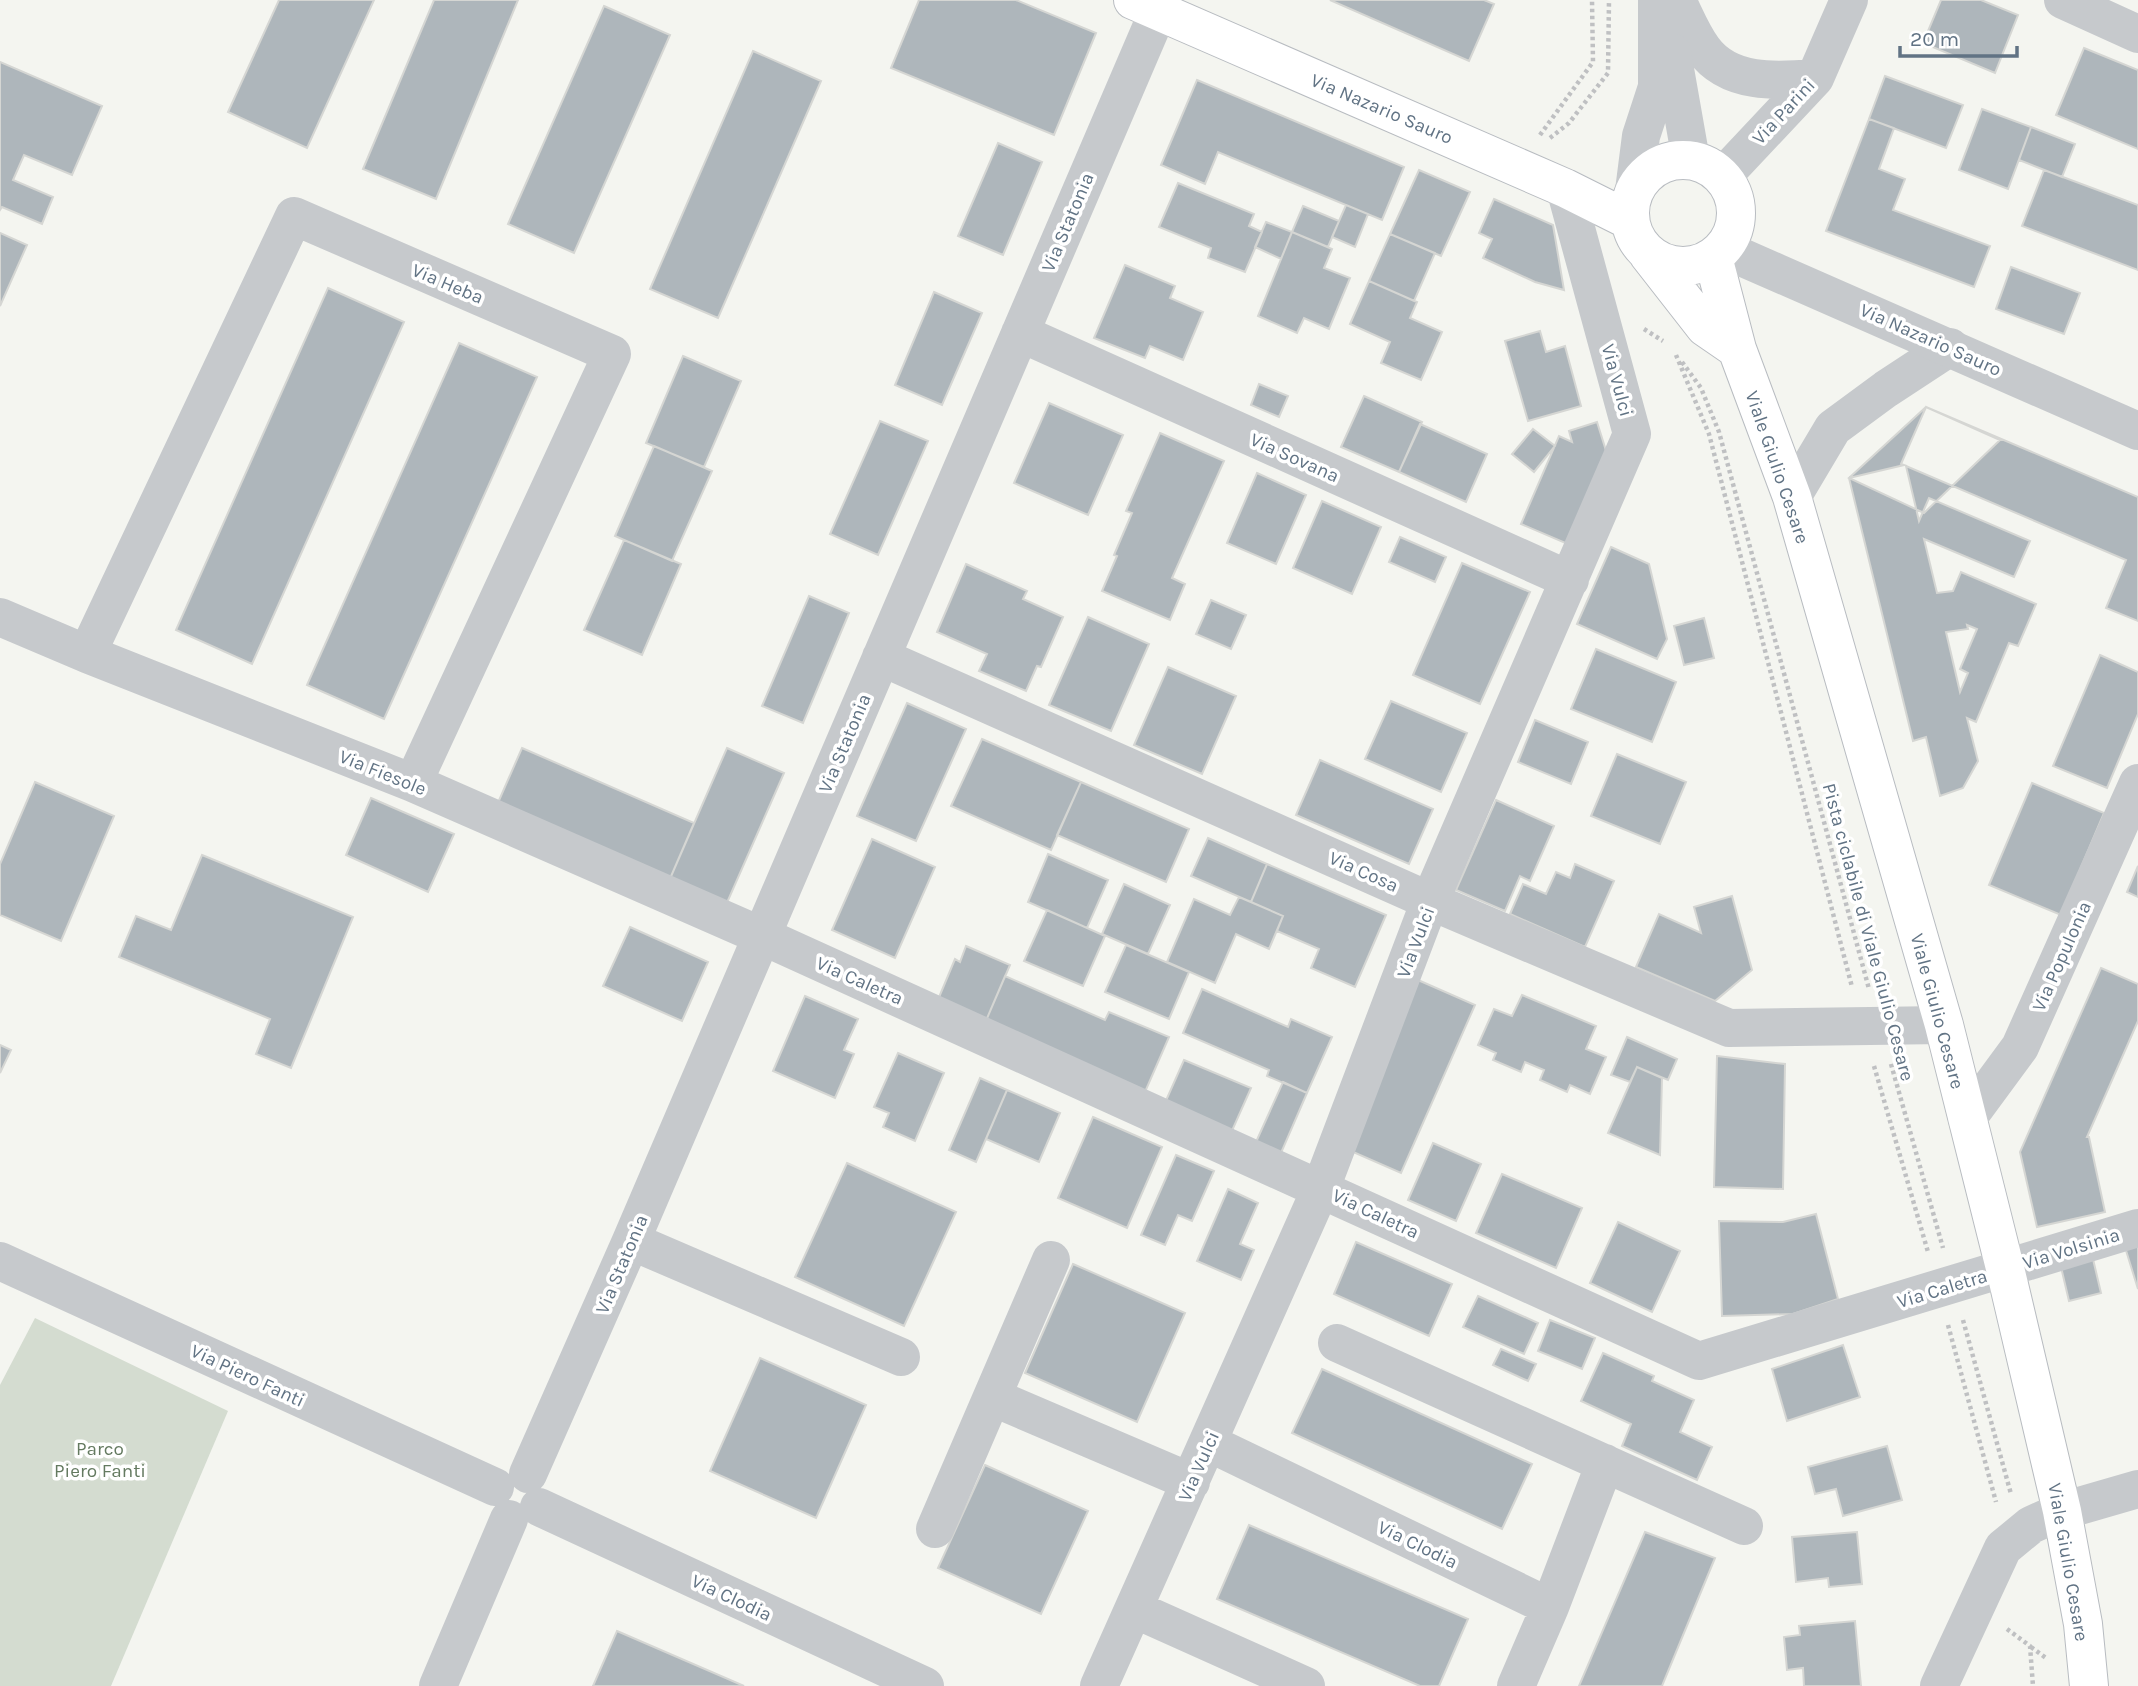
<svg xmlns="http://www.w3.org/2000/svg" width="2138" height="1686" font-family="Karla,sans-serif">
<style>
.green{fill:#d4dcd0}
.building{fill:#aeb6bb;stroke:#d5d6d3;stroke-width:2;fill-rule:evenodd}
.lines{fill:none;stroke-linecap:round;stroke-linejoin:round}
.secondary-casing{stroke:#b8bcc1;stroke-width:40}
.path{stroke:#bfc0c2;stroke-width:4.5;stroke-dasharray:3.5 3.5;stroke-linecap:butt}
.minor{stroke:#c6c9cc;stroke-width:38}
.tertiary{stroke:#c6c9cc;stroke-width:38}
.secondary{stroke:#fff;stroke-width:38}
.labels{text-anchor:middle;stroke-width:7;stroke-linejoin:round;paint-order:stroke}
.street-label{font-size:19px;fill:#617384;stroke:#fff}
.park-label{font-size:19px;fill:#647a60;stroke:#fff}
</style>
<rect width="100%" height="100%" fill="#f4f5f0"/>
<path class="green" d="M35,1318L228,1411L111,1686H0V1385Z"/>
<path class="building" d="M279,0H374L307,148L228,112Z
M434,0H518L436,199L363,169Z
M919,0H1016L1096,33L1054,135L891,68Z
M1330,0H1484L1494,4L1469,61Z
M1941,0H1981L2018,15L1995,73L1923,43Z
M604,6L670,35L574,253L508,224Z
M2084,48L2138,70V149L2056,115Z
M753,51L821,81L718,318L650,289Z
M0,62L102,106L72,175L24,155L13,180L53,197L42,224L2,207L0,210Z
M1885,76L1963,105L1946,148L1869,119Z
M1197,80L1404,167L1382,220L1218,152L1205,184L1161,165Z
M1982,109L2031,127L2008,189L1959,170Z
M1869,119L1894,128L1879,169L1905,179L1893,210L1990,246L1974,287L1826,231Z
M2031,127L2075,144L2062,177L2019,160Z
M998,143L1042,162L1003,255L958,236Z
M1419,170L1470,192L1441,256L1390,234Z
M2044,170L2138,205V270L2022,226Z
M1178,183L1254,214L1249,226L1262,232L1245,272L1208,258L1211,248L1159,227Z
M1494,199L1553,225L1564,290L1535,282L1483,258L1492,239L1479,233Z
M1346,205L1368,214L1355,247L1332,237Z
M1303,206L1339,221L1328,247L1292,232Z
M1266,222L1292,232L1281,259L1255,247Z
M1292,232L1332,249L1324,268L1350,278L1329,329L1304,318L1297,333L1258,316Z
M0,233L27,245L0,306Z
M1390,234L1435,253L1414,301L1369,281Z
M1125,265L1175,286L1170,298L1203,312L1183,360L1150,346L1145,358L1094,338Z
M2011,267L2080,293L2064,334L1996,309Z
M1369,281L1417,302L1410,318L1442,332L1421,380L1381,363L1390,342L1350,324Z
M328,288L404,322L252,664L176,630Z
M934,292L982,313L942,405L895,385Z
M1540,331L1546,352L1565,346L1581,406L1528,421L1505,341Z
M459,343L537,377L384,719L307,685Z
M683,356L741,381L704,467L646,443Z
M1259,384L1288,396L1279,417L1251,405Z
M1364,396L1422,422L1399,472L1341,447Z
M1049,403L1123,435L1088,515L1014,483Z
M1926,407L2138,497V621L2106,608L2126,560L1906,466L1919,521L1929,498L2030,541L2014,577L1924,539L1937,593L1953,591L1961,572L2036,604L2018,646L2009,643L1976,722L1967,718L1978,761L1963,788L1940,796L1926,737L1913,741L1849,478L1904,465L1901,464ZM1967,625L1977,629L1960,669L1968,673L1960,692L1946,632L1968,629Z
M1926,407L2000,440L1924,513L1849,478Z
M880,421L928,441L878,555L830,534Z
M1597,422L1608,457L1570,545L1521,524L1559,436L1572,442L1569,431Z
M1420,424L1487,454L1466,502L1399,472Z
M1533,429L1555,446L1534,472L1512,454Z
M1160,433L1224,461L1172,578L1185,584L1170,620L1102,591L1117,556L1114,555L1132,513L1126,511Z
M654,446L712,471L672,561L615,536Z
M1257,473L1306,495L1276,564L1227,543Z
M1322,501L1381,527L1352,594L1293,568Z
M1400,537L1446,557L1435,582L1389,562Z
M624,540L681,564L642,655L584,630Z
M1611,547L1649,564L1667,639L1657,659L1577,624Z
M1462,563L1530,592L1480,704L1413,675Z
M966,564L1027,591L1023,599L1063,617L1041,667L1037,666L1026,691L979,671L987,654L937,632Z
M809,596L849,613L803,723L762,706Z
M1211,600L1246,615L1231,649L1196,634Z
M1088,617L1149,644L1111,731L1049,705Z
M1704,618L1714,658L1684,665L1674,626Z
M1596,649L1676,682L1652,742L1571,709Z
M2100,655L2138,672V714L2107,788L2053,766Z
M1168,667L1236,696L1202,774L1134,745Z
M1391,701L1467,733L1441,792L1365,759Z
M907,703L966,729L916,841L857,816Z
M1535,720L1588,742L1571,784L1518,762Z
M982,739L1081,782L1051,850L951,806Z
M522,748L694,823L669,881L497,805Z
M727,748L784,773L726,905L669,881Z
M1617,754L1686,782L1660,844L1591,816Z
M1320,760L1433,809L1409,864L1296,815Z
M35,782L114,816L61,941L0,915V864Z
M1081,782L1189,829L1166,882L1057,835Z
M2032,783L2104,813L2061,915L1989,885Z
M371,798L454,834L428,892L346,855Z
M1496,800L1554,826L1530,881L1520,876L1505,911L1456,890Z
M1208,838L1267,864L1251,902L1191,876Z
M872,839L935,867L895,958L832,930Z
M1048,854L1108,880L1087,928L1028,902Z
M202,855L353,917L291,1068L256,1054L270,1019L119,957L136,916L171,930Z
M1267,864L1386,915L1355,987L1311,968L1319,949L1277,931L1283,916L1251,902Z
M1575,864L1614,881L1585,947L1510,914L1523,884L1546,894L1556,872L1570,878Z
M2138,866V897L2127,892Z
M1124,884L1170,905L1148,954L1102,934Z
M1732,896L1752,970L1715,1001L1636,967L1659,914L1701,933L1694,907Z
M1239,897L1283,916L1269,949L1236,934L1215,983L1167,962L1194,899L1230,915Z
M1047,910L1105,936L1083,986L1024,961Z
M630,927L708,962L682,1021L603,986Z
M1126,945L1189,972L1169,1019L1105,992Z
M966,946L1010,965L985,1023L937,1002L955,959L960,962Z
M2101,968L2138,984V1021L2087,1137H2089L2105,1212L2037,1227L2020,1152Z
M1005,976L1105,1020L1109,1012L1169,1037L1145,1092L985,1023Z
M1418,980L1475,1005L1401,1173L1344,1148Z
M1202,989L1288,1027L1291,1019L1332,1037L1307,1093L1267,1076L1269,1070L1183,1033Z
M1522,995L1596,1026L1586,1049L1606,1057L1590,1094L1570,1085L1567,1092L1540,1080L1544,1070L1525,1062L1521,1072L1493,1060L1496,1053L1478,1045L1494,1009L1512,1016Z
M805,996L858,1019L844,1050L854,1054L835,1098L773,1071Z
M1627,1037L1677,1059L1668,1080L1637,1067L1630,1082L1611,1075Z
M0,1045L11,1050L0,1073Z
M898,1053L944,1073L915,1141L883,1127L889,1113L874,1107Z
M1717,1056L1785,1064L1783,1189L1714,1187Z
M1184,1060L1251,1088L1231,1133L1164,1105Z
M1637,1067L1662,1078L1660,1155L1608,1133Z
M980,1078L1007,1090L976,1162L949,1150Z
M1283,1082L1307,1093L1281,1153L1256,1142Z
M1007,1090L1060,1113L1039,1162L986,1139Z
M1093,1117L1162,1147L1127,1228L1058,1198Z
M1433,1143L1481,1164L1456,1221L1408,1200Z
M1176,1155L1214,1171L1192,1221L1178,1215L1165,1245L1141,1235Z
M847,1163L956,1212L904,1326L795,1277Z
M1502,1174L1582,1208L1556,1268L1476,1233Z
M1228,1189L1258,1203L1240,1244L1254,1250L1241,1280L1197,1261Z
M1816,1214L1838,1299L1793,1314L1722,1316L1719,1221L1783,1222Z
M1618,1222L1680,1251L1652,1312L1590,1283Z
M2138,1240V1289L2124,1244Z
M1356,1242L1452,1284L1429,1336L1334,1294Z
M2093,1259L2101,1293L2069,1301L2061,1267Z
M1073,1264L1185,1313L1137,1422L1025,1373Z
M1478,1296L1538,1323L1524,1354L1463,1327Z
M1550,1320L1595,1338L1582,1369L1538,1351Z
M1843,1345L1860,1397L1787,1421L1772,1369Z
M1501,1349L1536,1364L1528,1381L1493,1365Z
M1603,1353L1654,1376L1652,1381L1694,1400L1680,1432L1712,1447L1697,1480L1622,1446L1631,1424L1581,1401Z
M760,1358L866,1405L816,1518L710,1471Z
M1322,1369L1532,1464L1502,1529L1292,1433Z
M1887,1446L1902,1500L1843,1516L1836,1489L1815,1494L1808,1467Z
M985,1465L1088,1511L1041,1614L938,1568Z
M1249,1525L1468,1619L1439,1686H1420L1217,1599Z
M1645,1532L1715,1558L1662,1686H1579Z
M1857,1532L1862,1584L1829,1587L1828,1578L1796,1582L1792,1537Z
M1855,1621L1861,1686H1804L1803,1668L1787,1670L1784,1637L1800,1635L1799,1626Z
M617,1631L744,1686H593Z"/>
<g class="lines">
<g class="secondary-casing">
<path id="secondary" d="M1133,0L1565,188L1629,220
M1630 213a53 53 0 1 1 106 0a53 53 0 1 1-106 0Z
M1648,254L1705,327L1737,349
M1713,257L1737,349L1792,497L1944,1025L2005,1268L2062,1511L2083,1624L2089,1686"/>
</g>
<path class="path" d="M1540,135L1593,62L1592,0
M1550,138L1569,123L1608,73L1609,0
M1644,329L1663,341
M1676,355L1709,434L1852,987
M1682,362L1701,388L1719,432L1869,989
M1891,1064L1943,1248
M1874,1066L1928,1252
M1963,1320L2011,1494
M1948,1325L1996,1502
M2007,1629L2030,1646L2033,1686
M2031,1647L2046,1658"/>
<path class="minor" d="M1677,0C1685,16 1692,34 1703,49C1729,85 1777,81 1815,78
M2063,0L2138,34
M1722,177L1815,78L1849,0
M1020,333L1570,580
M1792,497L1833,428L1886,389L1950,347
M0,617L87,654L413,783L762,936L1699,1361L2138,1228
M87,654L294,216L612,354L413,783
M881,657L1430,901L1729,1028L1944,1025
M1967,1119L2020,1047L2138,783
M631,1241L901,1357
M0,1261L495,1487
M1337,1343L1744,1526
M992,1397L1191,1482
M1209,1443L1550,1607L1516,1686
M528,1474L631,1241L1163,0
M539,1507L925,1686
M935,1529L1051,1260
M1550,1607L1605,1463
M1134,1609L1306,1686
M438,1686L509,1519
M1099,1686L1321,1188L1430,901L1632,434L1565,188
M1939,1686L2003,1548L2031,1525L2062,1511L2138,1489"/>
<path class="tertiary" d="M1672,52L1691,160
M1634,191L1641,136L1657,87V0
M1723,249L2138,431"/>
<use href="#secondary" class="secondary"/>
</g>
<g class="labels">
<g class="street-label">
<text transform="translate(1382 108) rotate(23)" y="7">Via Nazario Sauro</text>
<text transform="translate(1783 111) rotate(-47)" y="7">Via Parini</text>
<text transform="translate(1067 222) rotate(-67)" y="7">Via Statonia</text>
<text transform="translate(448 283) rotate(23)" y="7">Via Heba</text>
<text transform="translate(1931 339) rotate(24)" y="7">Via Nazario Sauro</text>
<text transform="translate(1618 380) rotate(75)" y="7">Via Vulci</text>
<text transform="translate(1295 457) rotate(24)" y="7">Via Sovana</text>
<text transform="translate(1778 467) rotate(71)" y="7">Viale Giulio Cesare</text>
<text transform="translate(844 743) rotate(-67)" y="7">Via Statonia</text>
<text transform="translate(383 772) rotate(22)" y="7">Via Fiesole</text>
<text transform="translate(1364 871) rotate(24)" y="7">Via Cosa</text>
<text transform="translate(1869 932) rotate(75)" y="7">Pista ciclabile di Viale Giulio Cesare</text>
<text transform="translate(1415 942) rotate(-69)" y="7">Via Vulci</text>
<text transform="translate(2061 956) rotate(-66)" y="7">Via Populonia</text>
<text transform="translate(860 980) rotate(24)" y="7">Via Caletra</text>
<text transform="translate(1938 1011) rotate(75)" y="7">Viale Giulio Cesare</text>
<text transform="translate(1376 1213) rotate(25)" y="7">Via Caletra</text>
<text transform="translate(2071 1248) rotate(-17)" y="7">Via Volsinia</text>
<text transform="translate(621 1264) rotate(-67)" y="7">Via Statonia</text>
<text transform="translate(1942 1288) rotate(-17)" y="7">Via Caletra</text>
<text transform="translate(248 1375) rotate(25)" y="7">Via Piero Fanti</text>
<text transform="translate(1198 1466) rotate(-66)" y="7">Via Vulci</text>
<text transform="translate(1418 1544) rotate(26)" y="7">Via Clodia</text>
<text transform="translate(2069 1562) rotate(80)" y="7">Viale Giulio Cesare</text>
<text transform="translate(732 1597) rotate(25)" y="7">Via Clodia</text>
</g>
<g class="park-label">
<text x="100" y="1455">Parco<tspan x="100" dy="22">Piero Fanti</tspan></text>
</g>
</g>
<path d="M1900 46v10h117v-10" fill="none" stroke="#617384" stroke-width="3.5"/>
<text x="1910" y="46" font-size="21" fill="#617384" stroke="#ffffff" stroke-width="5" paint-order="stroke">20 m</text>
</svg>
